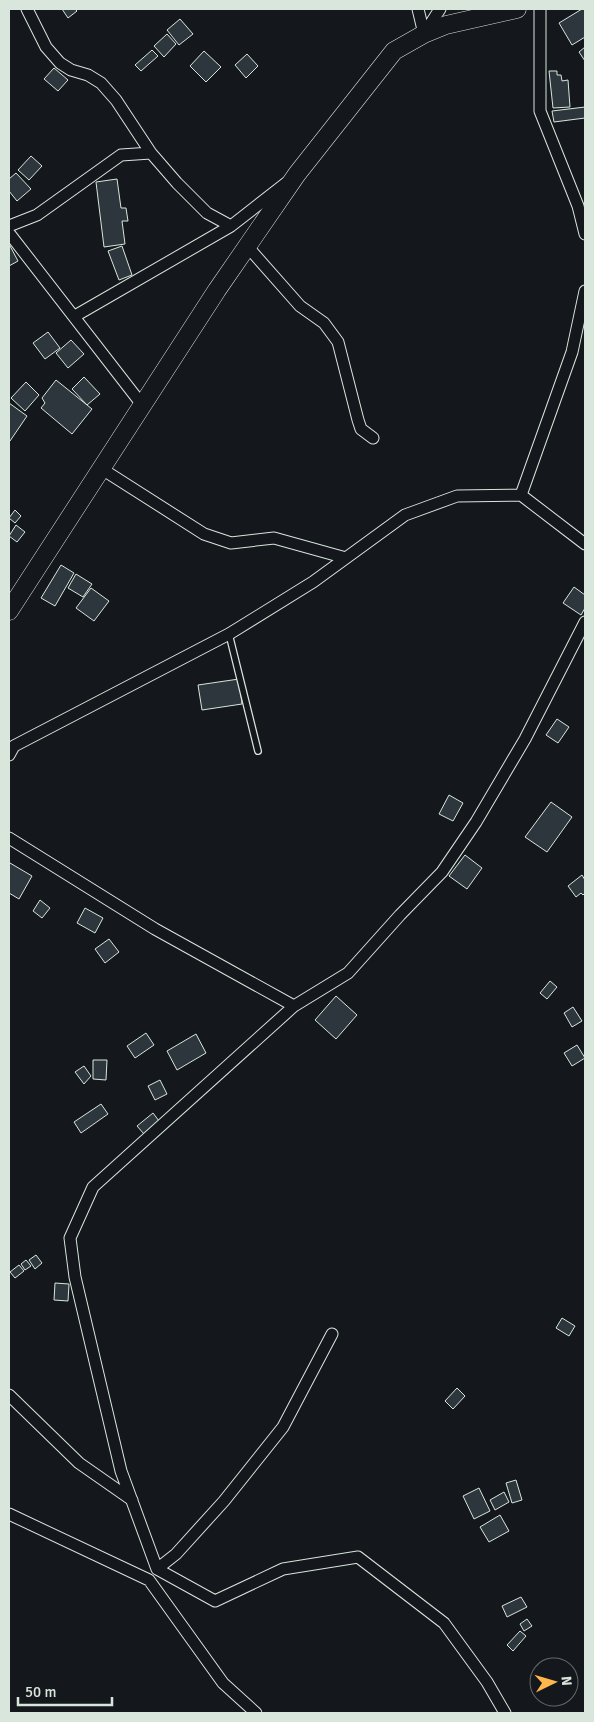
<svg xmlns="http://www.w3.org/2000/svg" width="594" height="1722" font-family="Signika,sans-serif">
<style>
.building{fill:#2c363c;stroke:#d8e6dc}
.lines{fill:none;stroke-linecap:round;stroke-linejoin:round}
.service-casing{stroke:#d8e6dc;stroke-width:8}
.minor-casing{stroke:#d8e6dc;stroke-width:13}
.primary-casing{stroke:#d8e6dc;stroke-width:19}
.service{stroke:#14181c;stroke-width:5.5}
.minor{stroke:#14181c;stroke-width:11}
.primary{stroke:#14181c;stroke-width:18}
</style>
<rect width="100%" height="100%" fill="#14181c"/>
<path class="building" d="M62,9H75L77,11L68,18Z
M582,9H585V37L572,45L559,23Z
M180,19L193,34L179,45L167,30Z
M167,34L176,44L164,57L154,46Z
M585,47V61L579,52Z
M152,50L158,56L141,71L135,65Z
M204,51L221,67L206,82L190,66Z
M247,54L258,66L246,78L235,65Z
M54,68L68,80L58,91L44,79Z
M549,71H557V75H561L562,81L568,80L570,107L553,108Z
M585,107V118L554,122L552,111Z
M31,156L42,166L29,180L18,170Z
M16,173L31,189L17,201L9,191V179Z
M117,179L121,208H126L128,221H122L125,244L104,247L96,182Z
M9,244L18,261L9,266Z
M122,246L132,275L119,280L108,251Z
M48,332L60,348L45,359L33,343Z
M71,340L84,354L68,368L56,353Z
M84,377L100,394L87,405L72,389Z
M56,380L92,409L72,434L41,408L45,403L42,398Z
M26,382L39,395L25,411L11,398Z
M9,403L27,416L10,441L9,440Z
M15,510L21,516L15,523L9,518Z
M16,525L25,532L17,542L9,536Z
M61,565L74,573L55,606L41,598Z
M76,574L92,584L83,597L68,588Z
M574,587L585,595V608L581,615L563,603Z
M91,588L109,601L94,621L76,608Z
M239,679L242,704L202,710L198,685Z
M557,719L569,727L558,743L546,735Z
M449,795L463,803L453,821L439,814Z
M551,802L572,817L547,852L525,837Z
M465,855L482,868L467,889L449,876Z
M10,863L32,876L19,899L9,893V866Z
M582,875L585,880V893L583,895L581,893L576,897L568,886Z
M40,900L50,908L42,918L33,911Z
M85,908L103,918L95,933L77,923Z
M109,939L119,952L105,963L95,949Z
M550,981L557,987L547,999L540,993Z
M336,996L357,1015L336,1039L315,1020Z
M573,1007L582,1021L572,1027L564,1013Z
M146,1033L154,1045L135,1058L127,1046Z
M196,1034L206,1053L177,1070L167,1051Z
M577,1045L585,1058L572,1066L564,1053Z
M93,1060H107L106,1080L93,1079Z
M84,1066L91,1076L84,1084L75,1072Z
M160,1080L167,1094L155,1100L148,1086Z
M101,1104L108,1114L81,1133L74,1122Z
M153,1113L159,1121L144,1134L137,1126Z
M36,1255L42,1263L35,1269L29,1260Z
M26,1260L31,1266L25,1270L21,1264Z
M19,1265L24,1271L15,1278L10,1272Z
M55,1283L69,1284L68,1301L54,1300Z
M562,1318L575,1326L569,1336L556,1328Z
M457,1388L465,1396L453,1409L445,1401Z
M516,1480L522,1500L512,1503L506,1483Z
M479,1488L490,1511L474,1519L463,1496Z
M504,1492L509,1502L495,1510L490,1500Z
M500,1515L509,1531L489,1542L480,1527Z
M521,1597L527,1607L507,1617L502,1606Z
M527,1619L532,1626L524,1631L520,1624Z
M520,1631L526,1636L513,1651L507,1645Z"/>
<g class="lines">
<g class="service-casing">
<path id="service" d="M229,634L258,751"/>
</g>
<g class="minor-casing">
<path id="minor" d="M27,9L46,47L60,63L71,70L88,75L101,83L116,100L151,153L177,183L207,213L231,226
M418,9L424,34L440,9
M540,9V111L578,206L585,234
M9,226L37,215L121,155L151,153
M9,233L143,406
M247,246L300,306L324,323L338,342L358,420L361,429L373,438
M75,316L231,226L286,183
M102,469L204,534L231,543L274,538L346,558
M521,495L572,352L585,291
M9,755L14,746L229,634L313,582L405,515L457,496L521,495L585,544
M9,838L155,929L294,1006
M9,1395L79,1463L132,1500
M9,1514L149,1580L223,1683L256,1713
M157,1569L176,1554L224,1501L283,1427L332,1334
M505,1713L487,1682L444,1623L358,1557L283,1569L215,1601L157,1569L121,1471L75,1277L70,1238L93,1187L294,1006L348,973L400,915L442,872L476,822L525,739L585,622"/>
</g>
<g class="primary-casing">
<path id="primary" d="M9,611L217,290L297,174L394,51L424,34L446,25L517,9"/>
</g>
<use href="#service" class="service"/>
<use href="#minor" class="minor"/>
<use href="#primary" class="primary"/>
</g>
<rect width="594" height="1722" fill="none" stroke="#d8e6dc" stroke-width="20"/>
<g transform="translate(554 1682) rotate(85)"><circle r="24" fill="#14181c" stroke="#626a69"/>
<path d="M0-4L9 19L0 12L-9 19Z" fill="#ffb74d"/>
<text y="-8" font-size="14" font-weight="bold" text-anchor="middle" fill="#d8e6dc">N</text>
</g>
<path d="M18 1697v8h94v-8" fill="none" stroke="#d8e6dc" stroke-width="2.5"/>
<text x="25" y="1697" font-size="15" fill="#d8e6dc" stroke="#14181c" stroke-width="4" paint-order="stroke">50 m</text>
</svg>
